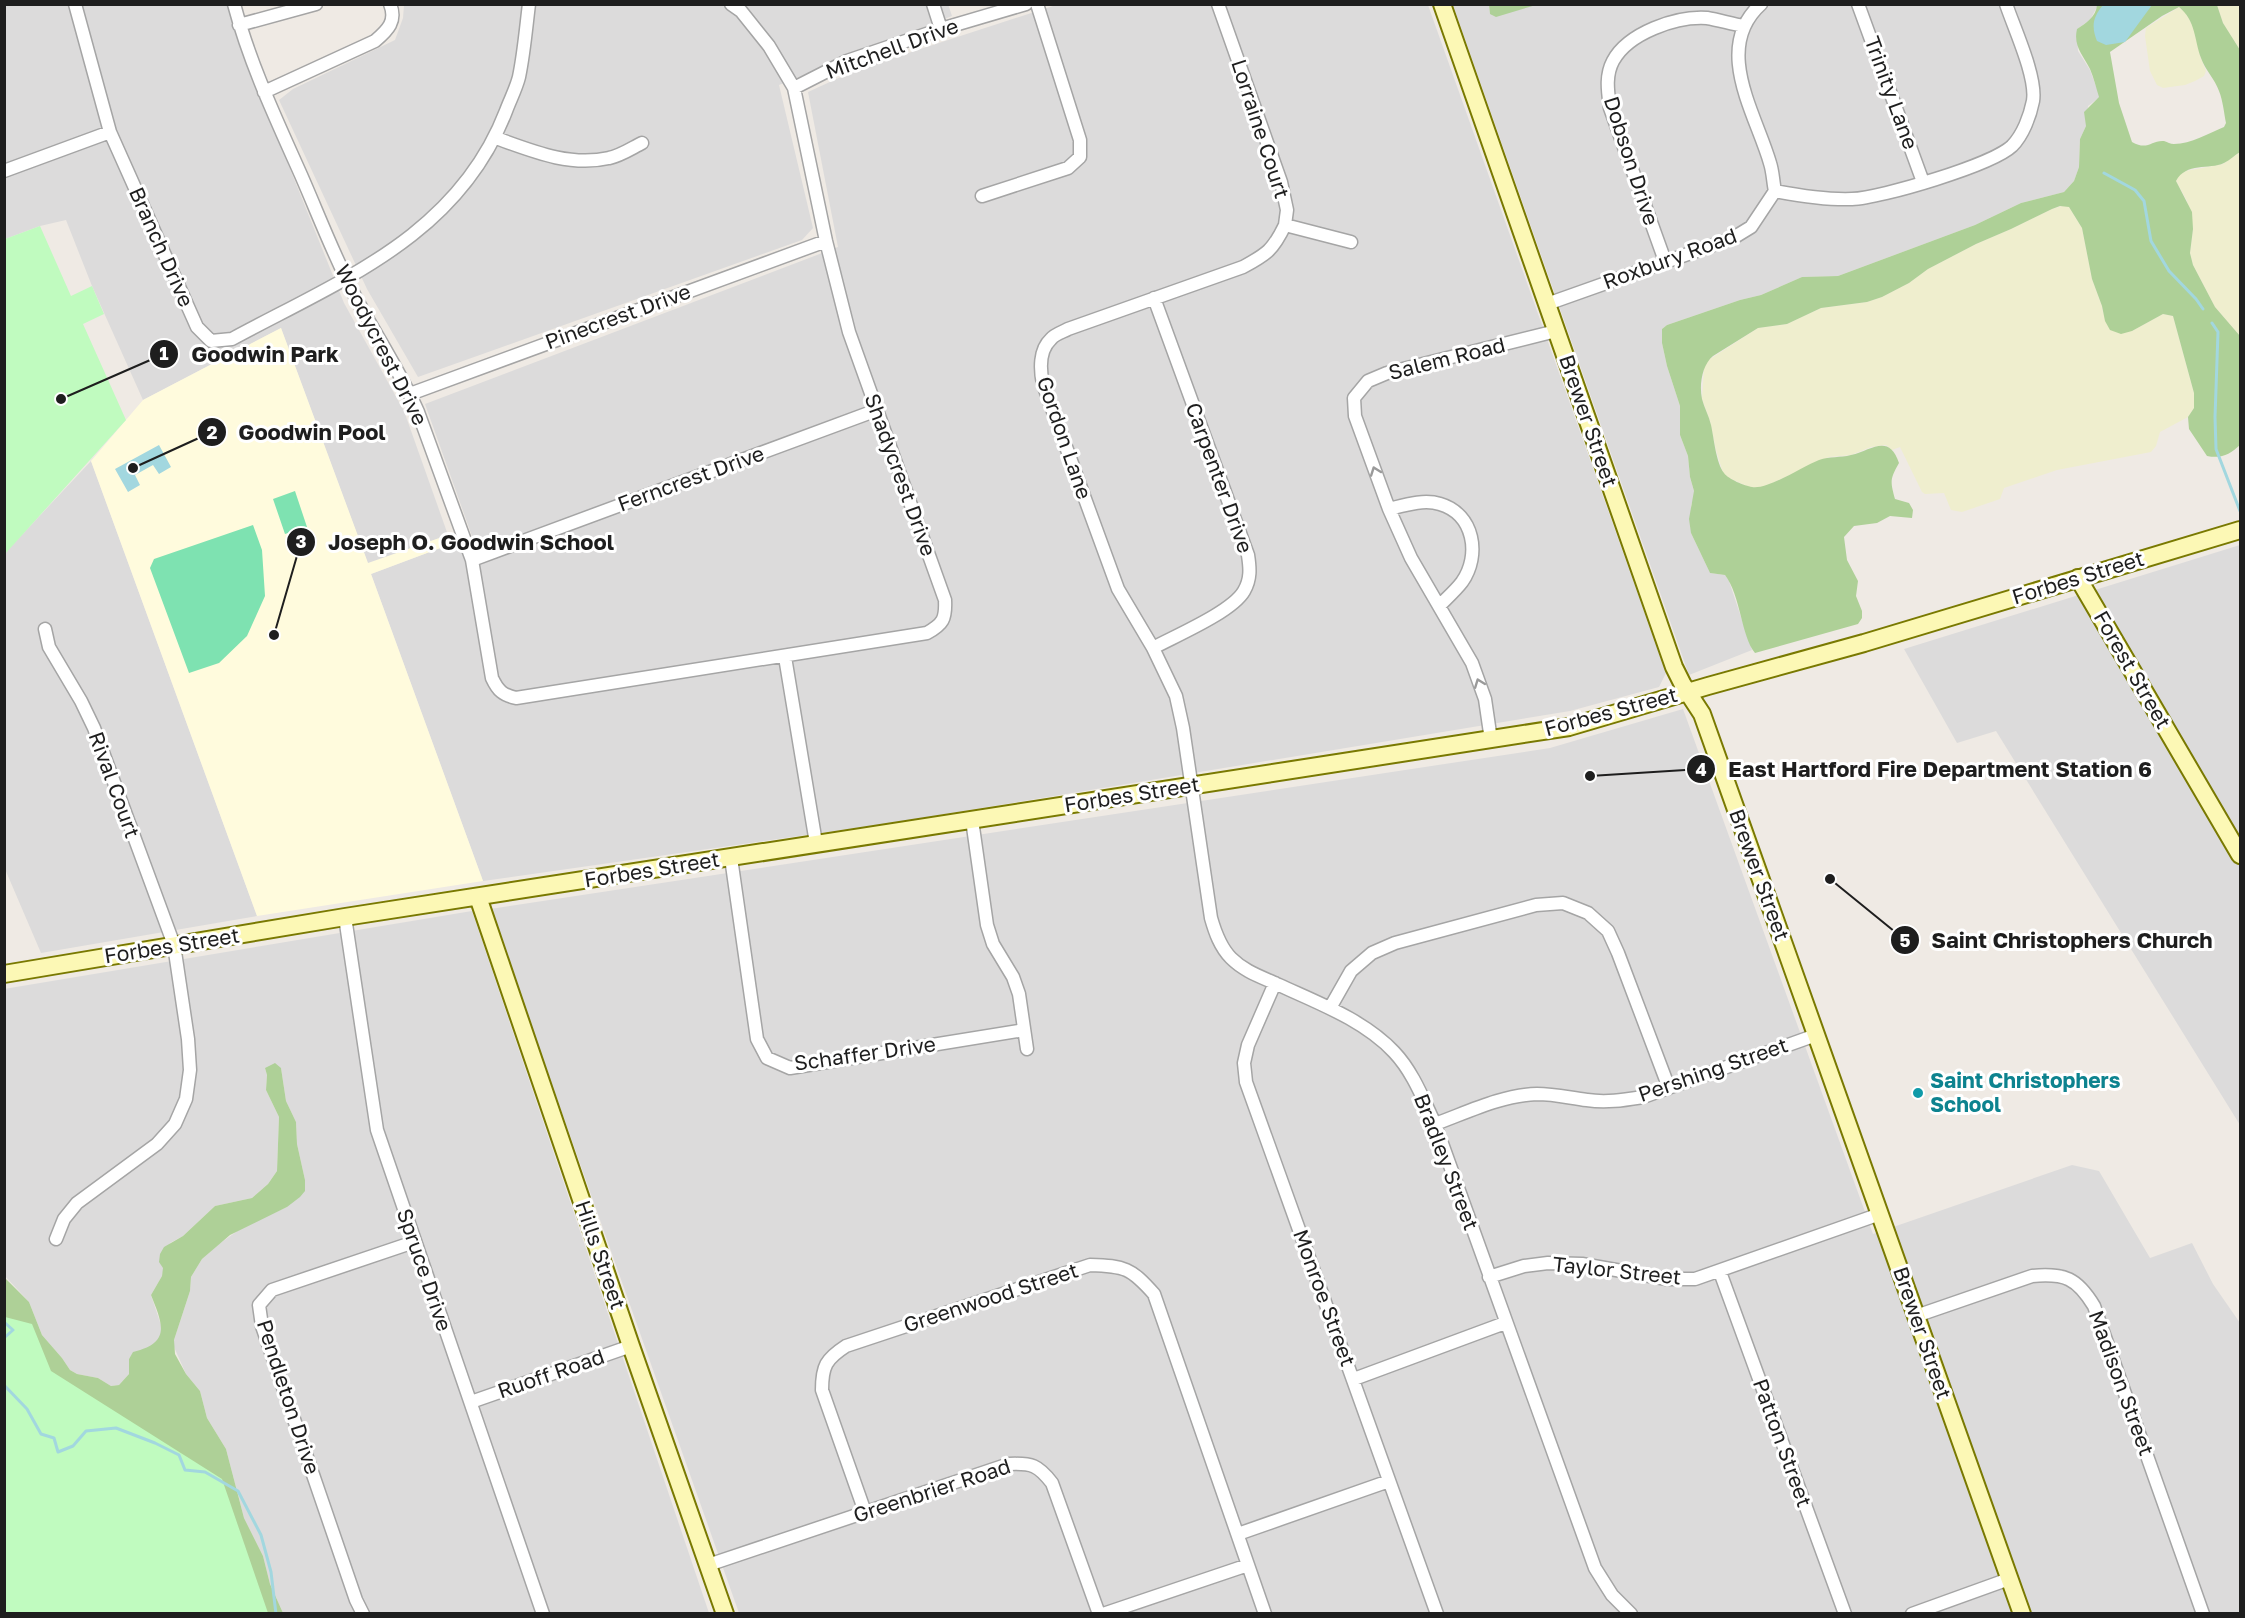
<svg xmlns="http://www.w3.org/2000/svg" width="2245" height="1618" font-family="'Golos Text',sans-serif">
<style>
.residential{fill:#dcdbdb}
.education{fill:#fffbdd}
.farmland{fill:#efeece}
.forest{fill:#aed097;fill-rule:evenodd}
.park{fill:#c0fbbf}
.pitch{fill:#7ee2b1}
.water{fill:#a2d7df}
.lines{fill:none;stroke-linecap:round;stroke-linejoin:round}
.stream{stroke:#a2d7df;stroke-width:3}
.street-casing{stroke:#a5a5a5;stroke-width:15}
.secondary-casing{stroke:#797901;stroke-width:20}
.street{stroke:#fff;stroke-width:12}
.secondary{stroke:#fcf8b5;stroke-width:16}
.oneway{stroke:#9a9a9a}
.culture-dot{fill:#0f9aa8;stroke:#fff;stroke-width:2}
.labels{text-anchor:middle;stroke-width:6;stroke-linejoin:round;paint-order:stroke}
.street-label{font-size:21px;fill:#1e1e1e;stroke:#fff}
.culture-label{font-size:21px;font-weight:bold;fill:#0d838f;stroke:#fff;text-anchor:start}
.leader{fill:none;stroke:#1e1e1e;stroke-width:2}
.callout-dot{fill:#1e1e1e;stroke:#fff;stroke-width:2}
.mark-label{font-size:18px;text-anchor:middle;font-weight:bold;fill:#fff}
.callout-label{font-size:22px;text-anchor:middle;font-weight:bold;fill:#1e1e1e;stroke:#fff;stroke-width:6;stroke-linejoin:round;paint-order:stroke}
</style>
<rect width="100%" height="100%" fill="#efeae4"/>
<path class="residential" d="M948,4L952,16L779,85L813,228L802,240L418,377L367,289L279,100L293,89L395,40L403,18L404,5Z
M1536,4L2097,5V7L2090,20L2077,29L2078,51L2090,70L2100,97L2088,106L2086,126L2080,139L2079,167L2074,181L2064,192L2021,203L1975,225L1838,276L1802,277L1761,295L1740,300L1667,325L1662,329V343L1667,366L1680,406V435L1688,456L1690,477L1694,491V498L1691,505V533L1710,573L1725,575L1729,581L1752,650L1689,675L1453,5H1489L1490,14L1518,10Z
M5,5H229L243,52L344,303L404,411L448,535L368,564L281,328L143,400L92,286L66,220L40,226L5,239Z
M1056,5H1428L1666,673L1659,687L1570,711L884,824L483,881L371,574L451,544L473,539L425,404L838,247L808,92L856,70Z
M91,461L257,916L41,953L5,869L4,554Z
M2240,545V1125L1996,731L1957,743L1904,649Z
M1683,709L1873,1234L2072,1165L2099,1171L2150,1258L2192,1243L2213,1284L2240,1323V1613H739L490,909L1550,748Z
M472,911L709,1613H283L270,1584L263,1556L244,1518L226,1449L207,1418L200,1391L186,1374L174,1347V1340L190,1291L191,1277L202,1259L219,1244L243,1227L287,1207L305,1180L297,1144L296,1122L286,1101L281,1068H265L267,1075L266,1090L279,1117L277,1171L268,1184L252,1198L215,1206L183,1236L170,1243L162,1276L151,1295L161,1325L162,1333L160,1340L147,1349L133,1353L129,1359V1374L119,1385L111,1386L98,1378L77,1374L70,1370L62,1358L42,1335L29,1302L5,1276L4,989Z"/>
<path class="education" d="M281,328L368,563L448,535L451,544L371,574L483,881L257,916L91,461L143,400Z"/>
<path class="farmland" d="M2217,5H2240V50L2223,23Z
M2179,7L2185,12L2195,29L2200,56L2206,71L2204,76L2195,81L2185,85L2163,88L2157,85L2150,71L2145,36L2146,28Z
M2240,152V336L2215,307L2193,265L2190,253L2193,229L2187,201L2176,181L2179,175L2186,171L2223,164Z
M2065,205L2069,207L2082,228L2092,279L2102,306L2103,313L2132,331L2163,314L2173,316L2194,393V408L2188,417L2160,432L2156,446L2151,452L2057,470L2004,488L2000,499L1962,512L1951,510L1944,493L1925,494L1922,492L1900,447L1892,450L1886,445L1871,447L1851,455L1829,457L1764,487L1757,488L1749,487L1729,478L1723,473L1716,450L1710,421L1702,399L1704,368L1707,361L1758,328L1787,324L1821,308L1867,302L1882,297L1909,283L1928,269L1976,244L2011,229L2052,209Z"/>
<path class="forest" d="M1489,5V4L1536,5L1496,17L1490,14Z
M2097,5H2217L2223,23L2240,50V152C2235,155 2230,160 2224,163C2209,170 2186,162 2176,181L2192,212L2193,229L2190,253L2193,265L2215,307L2240,336V445C2230,454 2222,459 2207,456L2189,429L2188,417L2194,408V393L2173,316L2163,314L2132,331L2121,334L2110,330L2105,321L2102,306L2092,279L2082,228L2069,207L2060,206L2052,209L2011,229L1976,244L1928,269L1909,283L1882,297L1867,302L1821,308L1787,324L1758,328L1713,356C1702,365 1699,385 1702,399C1704,407 1709,416 1711,425C1714,438 1716,463 1724,473C1728,479 1745,486 1752,487C1768,490 1803,466 1819,460C1830,456 1840,458 1851,455C1872,450 1889,433 1899,463C1890,479 1890,481 1895,499L1909,503L1913,510L1912,518L1890,516L1877,523L1854,526L1844,537L1847,560L1858,581L1856,596L1862,611V618L1858,624L1755,653C1741,636 1741,596 1725,575L1710,573L1691,533L1689,519L1694,491L1690,477L1688,456L1680,435V406L1667,366L1662,343V329L1667,325L1740,300L1761,295L1802,277L1838,276L1975,225L2021,203L2064,192L2074,181L2079,167L2080,139L2086,126L2084,112L2099,97C2096,88 2094,78 2090,69C2083,55 2073,46 2077,29C2086,23 2096,17 2097,5ZM2179,7C2196,21 2194,39 2201,58C2205,70 2215,79 2219,91C2223,101 2224,113 2226,123L2224,127C2209,133 2191,144 2174,144C2170,144 2168,142 2164,141C2151,140 2148,151 2132,142L2119,103L2110,52L2162,16Z
M275,1063L281,1068L286,1101L296,1122L297,1144L305,1180V1191L300,1197L287,1207L230,1235L202,1259L191,1277L190,1291L174,1340L175,1354L186,1374L200,1391L207,1418L226,1449L244,1518L263,1556L270,1584L283,1613H5L4,1277L29,1302L42,1335L62,1358L70,1370L77,1374L98,1378L111,1386L119,1385L129,1374V1359L133,1352C171,1343 163,1325 151,1295L162,1276L163,1268L159,1262L160,1254L164,1247L183,1236L215,1206L252,1198L268,1184L277,1171L279,1117L266,1090L267,1075L265,1068Z"/>
<path class="park" d="M40,226L71,296L92,286L104,314L83,324L126,420L5,554V239Z
M5,1317L32,1324L51,1371L222,1479L268,1613H5Z"/>
<path class="pitch" d="M295,491L307,527L285,534L273,499Z
M253,525L262,550L265,596L247,636L219,663L189,673L150,568L154,559Z"/>
<path class="water" d="M2103,5V4L2152,5L2125,42L2106,45L2097,41C2091,26 2093,17 2103,5Z
M159,445L171,467L159,474L153,465L135,475L140,485L128,492L115,469Z"/>
<g class="lines">
<path class="stream" d="M2104,173L2135,190L2144,201L2151,241L2169,271L2196,299L2203,309
M2212,323L2218,332L2215,417L2216,449L2240,511
M4,1322L13,1330L4,1338
M4,1385L27,1409L41,1434L54,1438L58,1452L73,1446L86,1431L116,1428L155,1443L179,1455L185,1470L205,1472L238,1491L261,1535L271,1572L276,1614"/>
<g class="street-casing">
<path id="street" d="M75,4L110,132L197,327L211,341L232,339C341,280 458,236 506,111C510,100 516,89 519,77C524,53 526,28 529,4
M234,4C250,64 276,119 301,175C319,216 335,259 357,300C377,337 401,373 418,412L472,560L492,678C498,691 503,695 516,698L927,633C943,624 946,619 945,600L849,332L826,241L794,88L769,46L741,11L731,4
M933,4L941,29
M1218,4L1281,182L1287,210L1285,225L1351,242
M1761,4C1712,48 1756,114 1770,163C1773,172 1773,182 1775,191
M1858,4L1923,182
M239,25L316,4
M794,88L847,61L941,29L1026,4
M264,92L375,41C388,30 397,21 390,4
M496,138C532,151 570,167 609,158C620,156 632,148 642,143
M4,171L110,132
M982,196L1068,168L1080,157V140L1037,4
M1285,225C1273,250 1267,254 1243,267L1068,329C1063,332 1055,334 1051,339C1039,350 1040,370 1043,384L1118,589L1153,648L1176,696L1183,728L1211,918C1215,932 1220,947 1231,958C1245,972 1262,977 1279,985C1318,1003 1364,1020 1394,1052C1413,1072 1423,1099 1435,1124L1595,1568L1612,1595L1631,1614
M1665,261L1610,108C1608,92 1605,76 1613,61C1628,33 1676,16 1707,18C1719,20 1732,24 1744,26
M1547,304L1733,238L1751,227L1775,191C1801,196 1826,200 1852,199C1881,198 1992,165 2012,146C2023,135 2030,116 2033,101C2037,77 2014,28 2006,4
M410,394L826,241
M1389,509C1405,505 1424,499 1440,504C1474,514 1481,555 1462,582C1456,590 1447,598 1439,606
M472,560L877,410
M45,629L49,647L81,701L94,728L174,945L188,1039L190,1070L186,1099L175,1124L157,1144L77,1203L64,1219L56,1239
M1153,648C1175,636 1232,612 1244,591C1251,579 1250,568 1248,555L1154,298
M785,657L816,843
M1491,740L1485,699L1472,663L1411,558L1389,509L1355,416L1354,398L1368,381L1387,373L1556,331
M972,820L987,925L993,944L1013,977L1019,994L1027,1049
M731,858L757,1039L767,1058L790,1068L1024,1030
M345,917L377,1130L543,1614
M1275,983L1248,1045L1244,1063L1246,1082L1437,1614
M1330,1008L1351,971L1372,953L1395,943L1536,905L1563,903L1588,913L1608,931L1618,953L1669,1088
M1435,1124C1468,1112 1502,1095 1537,1094C1555,1094 1570,1098 1587,1100C1606,1103 1624,1100 1643,1097L1816,1035
M1720,1272L1845,1614
M1489,1277L1524,1266L1548,1263L1582,1264L1667,1279H1695L1880,1214
M1916,1316L2032,1276C2065,1273 2077,1278 2094,1306L2203,1614
M1354,1379L1505,1323
M471,1402L631,1346
M865,1512L822,1390C822,1366 826,1359 846,1346L1090,1265C1125,1266 1131,1268 1154,1294L1265,1614
M1238,1534L1389,1481
M708,1565L1009,1464C1032,1463 1038,1465 1052,1483L1099,1614
M363,1614L356,1600L262,1326L259,1305L272,1290L414,1242
M1103,1614L1248,1565
M1912,1614L2009,1579"/>
</g>
<g class="secondary-casing">
<path id="secondary" d="M1442,4L1674,667L1683,685L1702,714L2022,1614
M2078,578L2240,855
M478,897L631,1346L725,1614
M4,974L345,917L1569,727L1708,686L1864,643L2240,530"/>
</g>
<use href="#street" class="street"/>
<use href="#secondary" class="secondary"/>
</g>
<defs><path id="oneway-chevron" d="M-2-3.5L2.5 0L-2 3.5" fill="none" stroke-width="1.6" stroke-linecap="round" stroke-linejoin="round" transform="scale(1.5)"/></defs>
<g class="oneway">
<use href="#oneway-chevron" transform="translate(1375 471) rotate(-110)"/>
<use href="#oneway-chevron" transform="translate(1479 683) rotate(-111)"/>
</g>
<circle class="culture-dot" cx="1918" cy="1093" r="6"/>
<g class="labels">
<g class="street-label">
<text transform="translate(892 49) rotate(-20)" y="7">Mitchell Drive</text>
<text transform="translate(1891 93) rotate(70)" y="7">Trinity Lane</text>
<text transform="translate(1260 129) rotate(72)" y="7">Lorraine Court</text>
<text transform="translate(1631 161) rotate(72)" y="7">Dobson Drive</text>
<text transform="translate(161 247) rotate(66)" y="7">Branch Drive</text>
<text transform="translate(1670 259) rotate(-20)" y="7">Roxbury Road</text>
<text transform="translate(618 317) rotate(-20)" y="7">Pinecrest Drive</text>
<text transform="translate(381 345) rotate(63)" y="7">Woodycrest Drive</text>
<text transform="translate(1447 359) rotate(-14)" y="7">Salem Road</text>
<text transform="translate(1588 421) rotate(71)" y="7">Brewer Street</text>
<text transform="translate(1064 438) rotate(71)" y="7">Gordon Lane</text>
<text transform="translate(900 475) rotate(70)" y="7">Shadycrest Drive</text>
<text transform="translate(1219 478) rotate(70)" y="7">Carpenter Drive</text>
<text transform="translate(691 479) rotate(-20)" y="7">Ferncrest Drive</text>
<text transform="translate(2078 578) rotate(-17)" y="7">Forbes Street</text>
<text transform="translate(2132 670) rotate(60)" y="7">Forest Street</text>
<text transform="translate(1611 712) rotate(-15)" y="7">Forbes Street</text>
<text transform="translate(114 785) rotate(70)" y="7">Rival Court</text>
<text transform="translate(1132 795) rotate(-9)" y="7">Forbes Street</text>
<text transform="translate(652 870) rotate(-9)" y="7">Forbes Street</text>
<text transform="translate(1759 875) rotate(70)" y="7">Brewer Street</text>
<text transform="translate(172 946) rotate(-9)" y="7">Forbes Street</text>
<text transform="translate(865 1054) rotate(-8)" y="7">Schaffer Drive</text>
<text transform="translate(1713 1070) rotate(-19)" y="7">Pershing Street</text>
<text transform="translate(1446 1162) rotate(69)" y="7">Bradley Street</text>
<text transform="translate(600 1255) rotate(71)" y="7">Hills Street</text>
<text transform="translate(424 1270) rotate(71)" y="7">Spruce Drive</text>
<text transform="translate(1617 1271) rotate(6)" y="7">Taylor Street</text>
<text transform="translate(991 1298) rotate(-18)" y="7">Greenwood Street</text>
<text transform="translate(1324 1298) rotate(70)" y="7">Monroe Street</text>
<text transform="translate(1922 1333) rotate(71)" y="7">Brewer Street</text>
<text transform="translate(551 1374) rotate(-19)" y="7">Ruoff Road</text>
<text transform="translate(2121 1383) rotate(70)" y="7">Madison Street</text>
<text transform="translate(288 1397) rotate(72)" y="7">Pendleton Drive</text>
<text transform="translate(1782 1443) rotate(70)" y="7">Patton Street</text>
<text transform="translate(932 1491) rotate(-18)" y="7">Greenbrier Road</text>
</g>
<g class="culture-label">
<text x="1930" y="1088">Saint Christophers<tspan x="1930" dy="24">School</tspan></text>
</g>
</g>
<path class="leader" d="M61 399L164 354M133 468L212 432M274 635L301 542M1590 776L1701 769M1830 879L1905 940"/>
<g class="callout-dot">
<circle cx="61" cy="399" r="6"/>
<circle cx="133" cy="468" r="6"/>
<circle cx="274" cy="635" r="6"/>
<circle cx="1590" cy="776" r="6"/>
<circle cx="1830" cy="879" r="6"/>
<circle cx="164" cy="354" r="15"/>
<circle cx="212" cy="432" r="15"/>
<circle cx="301" cy="542" r="15"/>
<circle cx="1701" cy="769" r="15"/>
<circle cx="1905" cy="940" r="15"/>
</g>
<g class="mark-label">
<text x="164" y="360">1</text>
<text x="212" y="439">2</text>
<text x="301" y="548">3</text>
<text x="1701" y="776">4</text>
<text x="1905" y="947">5</text>
</g>
<g class="callout-label">
<text x="265" y="362">Goodwin Park</text>
<text x="312" y="440">Goodwin Pool</text>
<text x="471" y="550">Joseph O. Goodwin School</text>
<text x="1940" y="777">East Hartford Fire Department Station 6</text>
<text x="2072" y="948">Saint Christophers Church</text>
</g>
<rect width="2245" height="1618" fill="none" stroke="#1e1e1e" stroke-width="12"/>
</svg>
